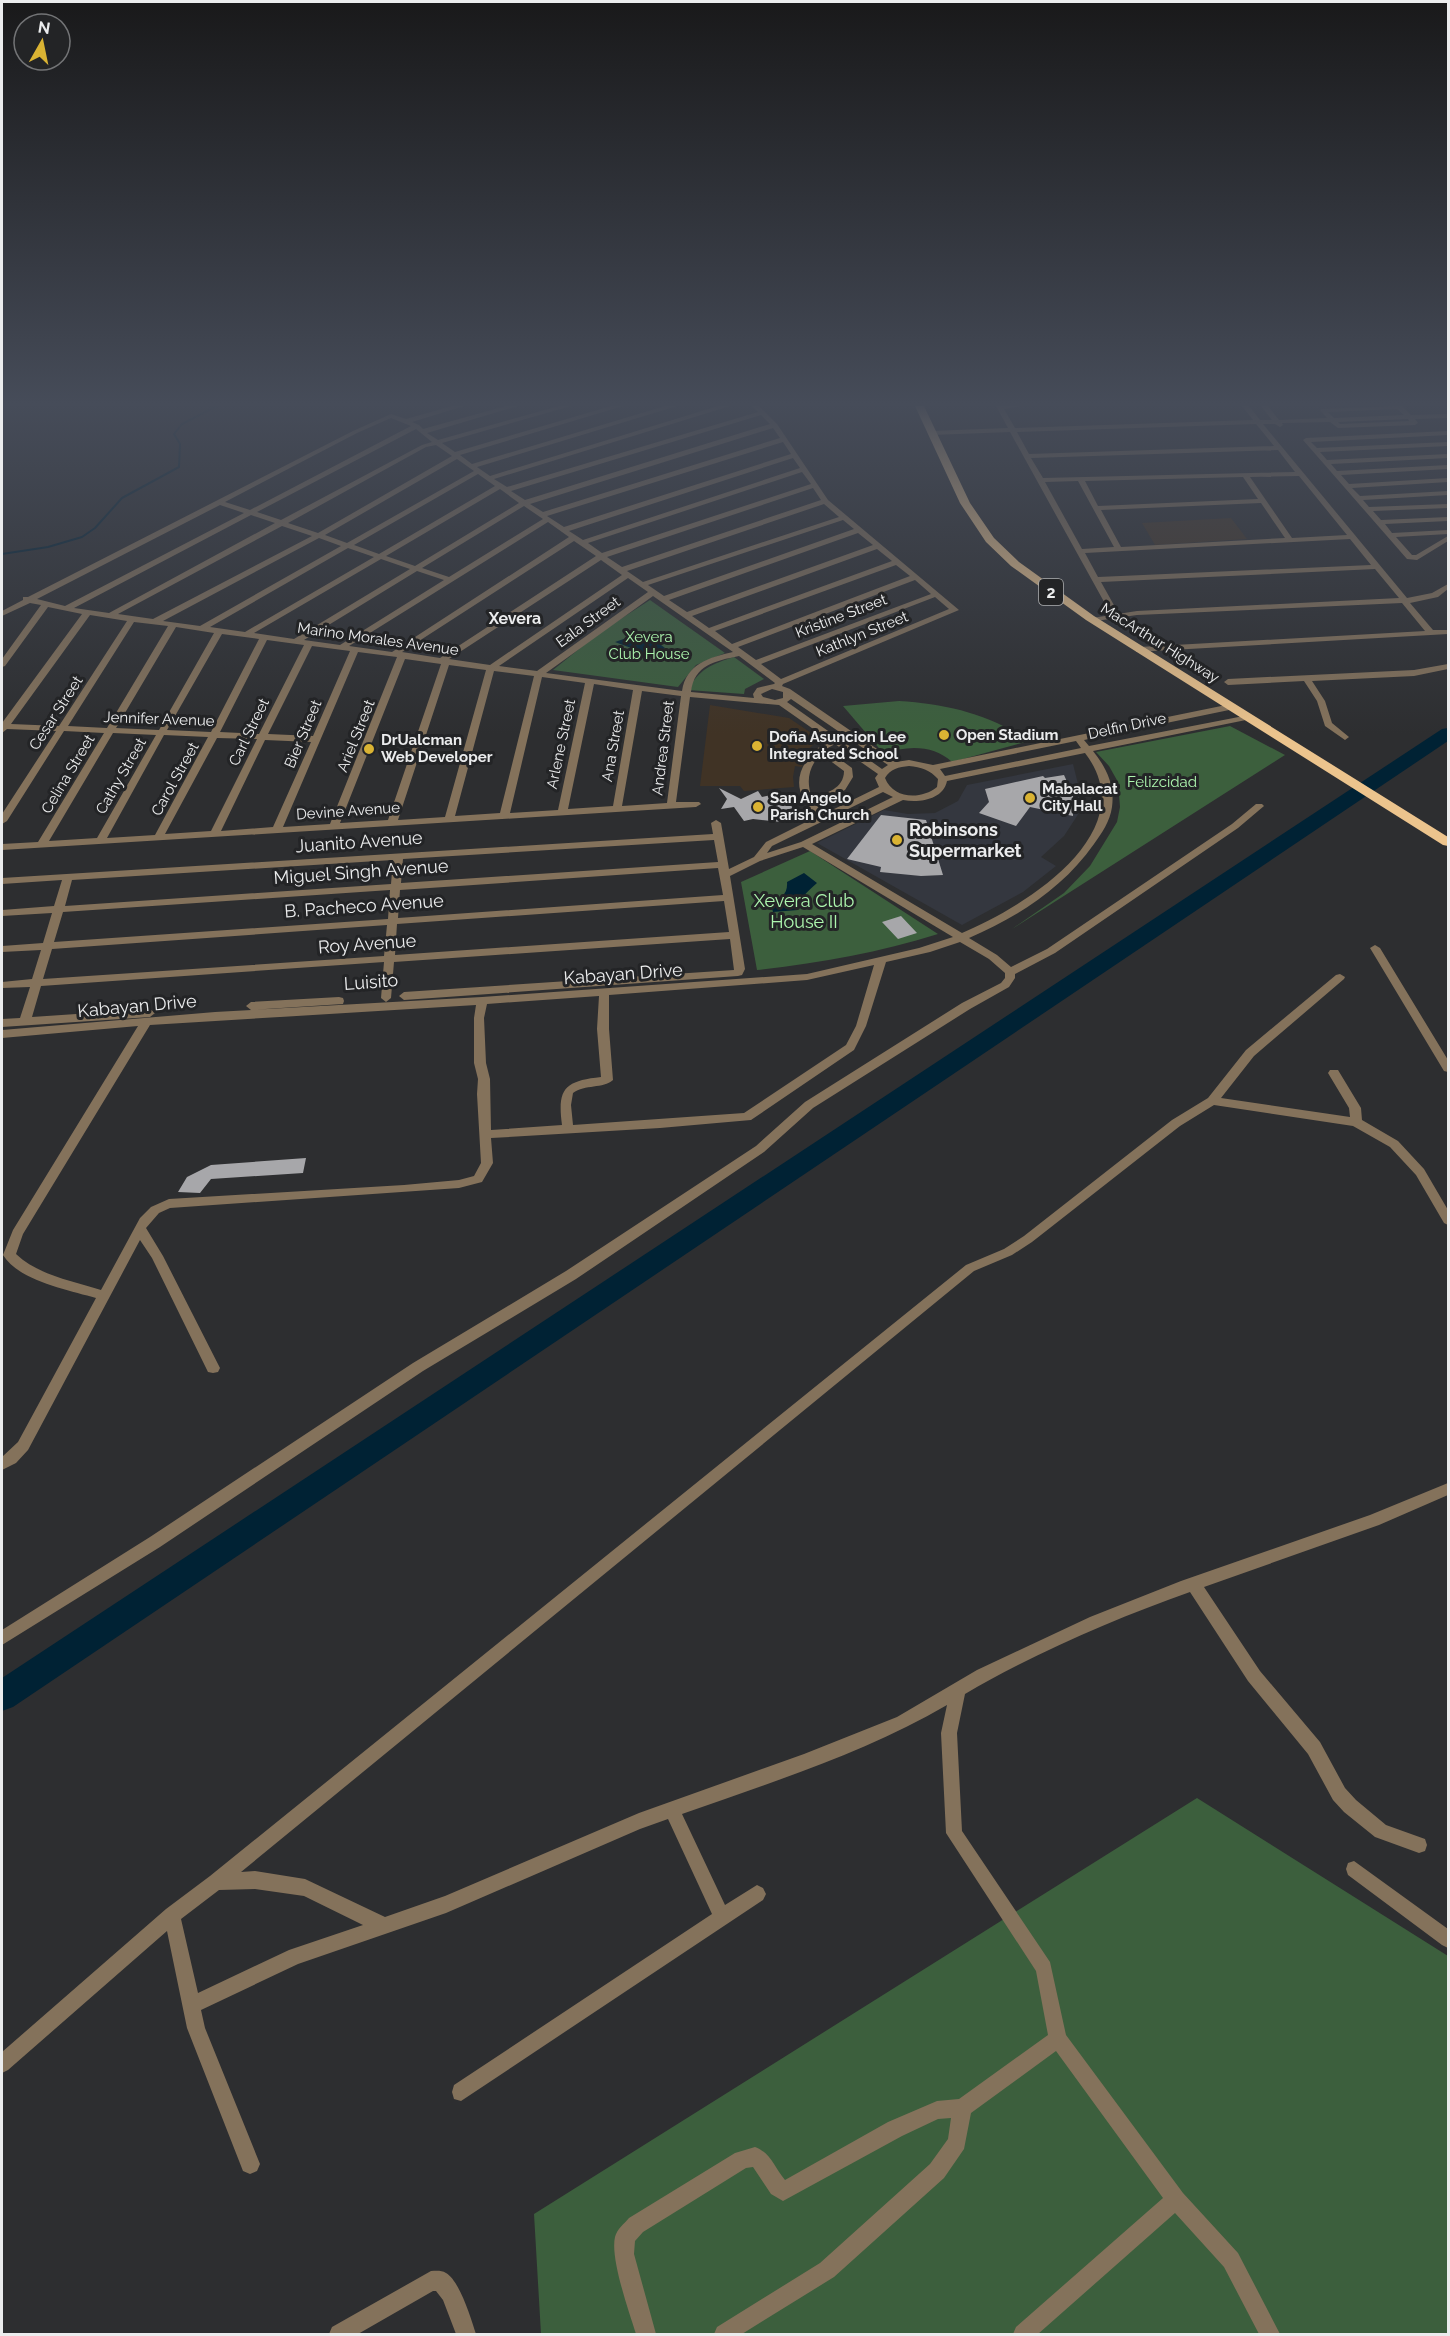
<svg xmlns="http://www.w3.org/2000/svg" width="1450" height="2336" font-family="Raleway,sans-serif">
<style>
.built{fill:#34373f}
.education{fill:#403325}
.green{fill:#3c5f3d}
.water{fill:#002234}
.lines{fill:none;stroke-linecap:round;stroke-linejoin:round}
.stream{stroke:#002234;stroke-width:2}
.river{fill:#002234;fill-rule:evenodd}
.building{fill:#a7a7aa}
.minor{fill:#84725b;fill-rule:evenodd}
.trunk{fill:#ecc48d;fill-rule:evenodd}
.poi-dot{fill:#dab333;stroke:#232426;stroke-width:2}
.labels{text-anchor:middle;stroke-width:6;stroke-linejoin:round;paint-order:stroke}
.far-street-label{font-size:15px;fill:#ebeced;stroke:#232426}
.far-park-label{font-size:15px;fill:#adf6ae;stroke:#232426}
.far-poi-label{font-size:15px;font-weight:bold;fill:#ebeced;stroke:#232426;text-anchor:start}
.shield{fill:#232426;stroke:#afb0b1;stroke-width:1.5}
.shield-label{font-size:16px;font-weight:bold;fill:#ebeced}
.far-neighbourhood-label{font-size:16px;font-weight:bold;fill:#ebeced;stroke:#232426}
.poi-label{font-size:18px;font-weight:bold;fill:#ebeced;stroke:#232426;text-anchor:start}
.street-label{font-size:18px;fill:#ebeced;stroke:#232426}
.park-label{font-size:18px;fill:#adf6ae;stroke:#232426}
</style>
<rect width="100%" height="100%" fill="#2d2e30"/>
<path class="built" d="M1073,764L1079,788V813L1064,836L1041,857L1056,866L1023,892L962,925L817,843L884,810L908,814L935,813L958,801L967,785Z"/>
<path class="education" d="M1231,518L1247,539L1155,545L1142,523Z
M710,705L789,718L820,739L798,758L804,760L802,767L795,766L793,777L794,787L744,791L740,786H700Z"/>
<path class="green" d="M650,600L725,653L696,665L678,687L553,670L599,633Z
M734,657L764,679L745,689L744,694L688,690C699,669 712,664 734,657Z
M899,701C947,704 989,714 1029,741L952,762C934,745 907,745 884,754L843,706Z
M1230,726L1285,755L1012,929L1064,893L1090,866L1117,822L1120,807L1118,782L1109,766L1096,752Z
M810,851L938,934C878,953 819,963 757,970L741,882Z
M1197,1798L1448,1956V2334H541L534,2214Z"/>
<path class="water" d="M644,632L665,648L648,658L624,654L631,648L615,642Z
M804,873L817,883C808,891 799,898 798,910L773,912L771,904C781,898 788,894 787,882Z"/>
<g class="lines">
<path class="stream" d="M2,554L48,547L82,537L95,528L122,498L179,467L180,444L174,434L182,424L217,406"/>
<path class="river" d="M1448,728V741L13,1707L2,1711V1678L1442,729Z"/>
</g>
<path class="building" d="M1064,775L1073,795V816L1030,807L1016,826L979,813L989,802L985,789L1043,776L1045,778Z
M719,788L741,799L758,791L762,797L780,793L793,808L774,813L781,822L753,819L744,821L734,807L721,809L727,799Z
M881,815L926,820L943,875L921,876L880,872L881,867L847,859Z
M901,916L917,933L898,939L882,922Z
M306,1158L303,1173L211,1179L200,1193L178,1192L187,1177L211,1165Z"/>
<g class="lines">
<path class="minor" d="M452,406H464L412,422L419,425L423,429L506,406H518L427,433L438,440L559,406H571L442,443L455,452L611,406H623L460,455L472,464L665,406H677L477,467L490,476L718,406H730L494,479L507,487L758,412L752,406H759L777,424L828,500L959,610L783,684L782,686L790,689L896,762L909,760L933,765L1231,704L1235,707L1234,709L1084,740L1089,746L1249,715V719L1246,720L1093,751C1106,767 1115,785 1112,807C1110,821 1102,833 1094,844C1063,888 1018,917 969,938L997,955L1011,967L1047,949L1232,824L1256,804H1262L1264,806L1238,828L1055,953L1015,974V978L1009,987L970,1009L813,1108L764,1152L576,1279L423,1371L160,1547L2,1645V1630L150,1537L413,1363L566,1271L756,1146L805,1102L962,1003L1001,983L1005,978V973L989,959L960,942L930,952L886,962L866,1026L854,1050L751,1120L660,1128L491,1138L493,1163L482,1182L459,1188L170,1208L159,1213L146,1228L163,1256L220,1368L218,1372L213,1373L208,1372L152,1258L140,1240L28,1450L16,1463L2,1470V1457L18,1442L96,1298C68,1290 19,1281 3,1255L13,1230L138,1026L2,1038V1030L215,1012L482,997L807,974L919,948L953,937L803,847L760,861L730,876L745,969L742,975L738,976L404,1000L399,996L404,992L734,970L730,939L394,962L391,998L386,1002L381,998L384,962L41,986L32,1017L150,1009L155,1013L150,1017L2,1027V1019L20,1018L30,987L2,988V982L32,979L41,950L2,952V946L43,943L52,913L2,916V910L54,906L62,880L2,884V878L713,834L711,823L716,820L721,823L729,869L754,857L766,842L818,816C786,789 798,760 829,740L779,705L690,697L676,802H699L701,804L696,807L2,850V844L38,842L104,733L64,731L7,821L2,824V814L56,731L7,729L2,733V723L82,614L48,607L5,666L2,667V659L41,605L30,603L2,616V611L23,600V597H28L353,431L391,414L406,419ZM761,415L770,424L525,500L511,491ZM391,418L411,426L250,510L225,502L357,433ZM773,428L780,438L543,512L530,504ZM416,429L432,442L422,445L281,520L257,512ZM783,442L791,454L564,527L547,516ZM436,445L452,456L318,533L288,523L426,447ZM793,458L800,468L583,540L569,531ZM457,459L474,471L347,543L325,535ZM802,472L811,484L602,553L588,543ZM478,474L495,486L379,554L354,545ZM813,488L821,500L622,567L607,557ZM500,489L519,503L415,566L386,556ZM824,504L839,517L643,582L627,571ZM220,505L244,513L65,606L37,599ZM524,506L543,519L449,577L422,568ZM251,515L275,523L109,613L74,608ZM843,520L854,529L664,596L648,585ZM548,522L569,537L392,652L349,646ZM282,526L312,536L153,619L118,614ZM858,533L873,545L687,612L669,600ZM319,538L341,546L200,626L163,621ZM574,541L596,556L440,658L402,652ZM348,548L374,557L245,632L210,627ZM877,549L892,561L709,628L692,616ZM381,559L410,569L294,639L254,633ZM601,560L622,575L490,665L449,659ZM896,565L910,576L732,644L715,631ZM417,571L444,580L340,645L304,640ZM628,578L648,592L537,671L499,666ZM915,580L931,594L756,660L738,647ZM653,596L733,652C710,657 686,664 682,691L546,673ZM935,597L949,609L781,679L761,664ZM90,615L127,621L59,726L11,724ZM134,622L168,626L107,728L68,726ZM176,627L214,633L159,730L116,728ZM222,634L259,639L211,732L167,730ZM267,640L304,645L259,734L220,732ZM312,646L350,651L313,736L268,734ZM358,652L397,657L330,824L283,827ZM739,656L775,683L774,684L757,688L753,694L754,698L691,692C694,665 715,661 739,656ZM405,659L441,664L388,820L340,823ZM449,665L486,670L445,817L398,820ZM494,671L534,676L500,813L455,816ZM542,677L585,683L558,810L510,813ZM594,684L633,690L613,806L568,809ZM772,689L783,692V698L775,700L763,697L761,694ZM642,691L681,696L667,803L622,806ZM791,699L888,765L882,769L787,702ZM113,733L156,735L97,838L49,841ZM164,735L208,737L155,835L107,838ZM217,738L257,739L211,831L165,834ZM265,740L311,742L273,827L221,831ZM1076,741L1081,748L945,776L940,769ZM835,744L878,774L875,778L879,787L826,813L816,803L845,790L853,777L852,768L826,749ZM1085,753C1146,832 1024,907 962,933L812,844L903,800C919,803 943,800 947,781ZM821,754L844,771C844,789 826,793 812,798C806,782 808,767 821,754ZM909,766C921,767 930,770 938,779L937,787C921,800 893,799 885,778C890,769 899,767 909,766ZM883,792L893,797L801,842L767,853L772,846ZM714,840L718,862L401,883L403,859ZM393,860L391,884L65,906L72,880ZM718,868L723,895L398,918L400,890ZM390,890L388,919L54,942L63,912ZM724,901L729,932L395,955L397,924ZM387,925L384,956L43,979L52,949ZM874,965L856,1026L846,1045L744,1113L573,1125L571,1105L573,1093C585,1084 603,1089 613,1080L609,1029V995L807,980ZM599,996L597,1029L601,1077C565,1081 557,1088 562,1125L491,1130L490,1079L486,1063L484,1018L487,1004ZM476,1005L474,1018V1063L478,1079L477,1094L481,1163L474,1176L459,1180L404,1185L169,1199L151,1207L140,1218L101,1290C72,1281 38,1275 16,1254L23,1234L150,1025Z
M996,406H1021L1004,409L1015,428L1253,420L1242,406H1249L1260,420H1272L1261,406H1268L1279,420L1327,418L1320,410L1321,409L1402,406L1411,415L1448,414V418L1415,419L1418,423L1415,425L1338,428L1330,422L1282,423L1283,425L1280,427L1275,424H1263L1407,598L1432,593L1448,584V589L1438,597L1410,603L1433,630H1448V634L1136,652V648L1139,647L1425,631L1402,603L1137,615L1089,622V618H1092L1137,611L1399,598L1375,569L1101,582L1115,607L1108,609L1010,432L931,435L928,433L931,431L1008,428ZM1397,409L1404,415L1334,418L1328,412ZM1408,419L1409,421L1340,424L1338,422ZM1256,424L1274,446L1029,454L1017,432ZM1278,450L1295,472L1043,478L1031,458ZM1299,476L1347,535L1292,538L1250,477ZM1243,477L1258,499L1098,506L1085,481ZM1078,481L1114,547L1082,549L1045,482ZM1261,503L1285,538L1121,547L1101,510ZM1350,539L1371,565L1098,577L1085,553Z
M1448,431V435L1311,442L1317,448L1448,442V446L1320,452L1327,460L1448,454V458L1331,464L1337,471L1448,465V469L1341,475L1349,484L1448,478V482L1352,488L1360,496L1448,491V495L1363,500L1369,507L1448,504V508L1373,511L1381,520L1448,517V521L1385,524L1392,533L1448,530V534L1396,537L1412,555H1416L1448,536V541L1417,560L1407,559L1303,440L1306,438Z
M1448,664V669L1414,676L1312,681L1325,701L1332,723L1349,737L1345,740L1325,726L1317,701L1304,681L1228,685L1224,682L1228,679L1414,670Z
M1375,945L1380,948L1448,1060V1072L1444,1071L1370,948Z
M1340,974L1345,977L1344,979L1254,1056L1221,1098L1350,1117L1349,1108L1328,1073L1330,1070H1338L1361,1108L1362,1120L1398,1141L1424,1169L1448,1210V1225L1444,1223L1416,1175L1390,1147L1353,1126L1214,1105L1180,1126L1032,1242L1012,1255L974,1271L241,1872L255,1871L305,1879L385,1917L445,1896L639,1813L804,1754L897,1717L977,1670L1090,1617L1181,1581L1370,1515L1448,1483V1495L1379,1525L1204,1587L1260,1671L1320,1742L1345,1788L1356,1800L1386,1825L1425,1839L1427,1845L1425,1851L1419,1853L1375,1837L1344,1812L1333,1800L1308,1754L1248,1681L1190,1592C1116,1618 1033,1654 965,1694L957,1733L962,1831L1050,1962L1066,2035L1183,2193L1238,2253L1280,2334H1259L1224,2267L1175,2213L1038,2334H1013L1016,2327L1163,2198L1056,2051L971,2113L964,2149L944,2178L834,2277L742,2334H714L717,2327L820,2263L930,2164L948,2139L951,2118L938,2119L902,2136L783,2201L771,2194L753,2167L746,2168L643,2232L635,2241L634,2254L656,2334H636C629,2311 610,2259 615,2237C617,2229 624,2224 629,2218L735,2153L755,2147C771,2153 774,2167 785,2180L888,2122L937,2101L959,2099L1048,2035L1036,1971L946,1833L941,1733L947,1705C865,1753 772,1782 682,1814L725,1905L757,1885L763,1888L766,1894L763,1900L461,2101L454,2099L452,2092L454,2085L712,1914L668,1819L640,1829L446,1913L298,1964L201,2010L205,2028L260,2164L257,2171L250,2174L243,2171L187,2028L167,1931L8,2070L2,2073V2052L166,1909L210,1876L966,1265L1004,1249L1024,1236L1172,1120L1208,1098L1246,1050L1336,975ZM255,1889L304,1896L363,1925L289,1950L198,1993L181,1919L219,1890Z
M339,997L343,998L344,1001L343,1004L251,1010L246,1006L251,1002Z
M1354,1861L1448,1929V1948L1442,1945L1348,1875L1346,1869L1348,1863Z
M431,2271C436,2271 441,2270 446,2273C460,2281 471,2319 476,2334H456L443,2300L436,2291H433L358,2334H329L332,2327Z"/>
<path class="trunk" d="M915,406H924L970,503L994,538L1019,562L1094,616L1448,837V846L1443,845L1086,620L1011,566L986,542L960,503Z"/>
</g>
<linearGradient id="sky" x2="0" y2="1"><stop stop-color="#19191a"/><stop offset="0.55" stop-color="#464c59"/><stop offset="1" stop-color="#464c59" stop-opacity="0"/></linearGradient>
<rect width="1450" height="734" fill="url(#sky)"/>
<g class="poi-dot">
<circle cx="944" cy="735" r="6"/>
<circle cx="757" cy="746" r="6"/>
<circle cx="369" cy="749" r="6"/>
<circle cx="1030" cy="798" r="6"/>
<circle cx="758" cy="807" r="6"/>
<circle cx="897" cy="840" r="6"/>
</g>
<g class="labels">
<g class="far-street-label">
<text transform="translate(841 616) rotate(-21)" y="5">Kristine Street</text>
<text transform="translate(588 622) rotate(-36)" y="5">Eala Street</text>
<text transform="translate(862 634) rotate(-22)" y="5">Kathlyn Street</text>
<text transform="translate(378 639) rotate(8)" y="5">Marino Morales Avenue</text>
<text transform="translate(1160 643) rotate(32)" y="5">MacArthur Highway</text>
<text transform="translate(56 713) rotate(-57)" y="5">Cesar Street</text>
<text transform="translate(159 719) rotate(2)" y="5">Jennifer Avenue</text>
<text transform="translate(1127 726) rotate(-12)" y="5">Delfin Drive</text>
<text transform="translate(249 732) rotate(-64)" y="5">Carl Street</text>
<text transform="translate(303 734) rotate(-67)" y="5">Bier Street</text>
<text transform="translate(356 736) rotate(-68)" y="5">Ariel Street</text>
<text transform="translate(561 744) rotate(-78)" y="5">Arlene Street</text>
<text transform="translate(613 746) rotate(-80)" y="5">Ana Street</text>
<text transform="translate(663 748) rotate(-83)" y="5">Andrea Street</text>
<text transform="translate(68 774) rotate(-59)" y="5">Celina Street</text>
<text transform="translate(121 776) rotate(-60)" y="5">Cathy Street</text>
<text transform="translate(175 779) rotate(-61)" y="5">Carol Street</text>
<text transform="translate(348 811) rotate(-4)" y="5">Devine Avenue</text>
</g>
<g class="far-park-label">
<text x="649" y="642">Xevera<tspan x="649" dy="17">Club House</tspan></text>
<text x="1162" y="787">Felizcidad</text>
</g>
<g class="far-poi-label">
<text x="956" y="740">Open Stadium</text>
<text x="769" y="742">Doña Asuncion Lee<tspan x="769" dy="17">Integrated School</tspan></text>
<text x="381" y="745">DrUalcman<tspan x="381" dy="17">Web Developer</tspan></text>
<text x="1042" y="794">Mabalacat<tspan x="1042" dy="17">City Hall</tspan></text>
<text x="770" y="803">San Angelo<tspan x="770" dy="17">Parish Church</tspan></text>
</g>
<rect class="shield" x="1039" y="579" width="24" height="26" rx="4.5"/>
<g class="shield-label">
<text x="1051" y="598">2</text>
</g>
<g class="far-neighbourhood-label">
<text x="515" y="624">Xevera</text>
</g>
<g class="poi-label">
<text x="909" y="836">Robinsons<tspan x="909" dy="21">Supermarket</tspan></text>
</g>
<g class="street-label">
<text transform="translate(359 842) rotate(-4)" y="6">Juanito Avenue</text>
<text transform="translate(361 872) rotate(-4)" y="6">Miguel Singh Avenue</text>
<text transform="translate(364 906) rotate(-4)" y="6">B. Pacheco Avenue</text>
<text transform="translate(367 944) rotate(-4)" y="6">Roy Avenue</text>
<text transform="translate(623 974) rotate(-4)" y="6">Kabayan Drive</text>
<text transform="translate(371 982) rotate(-4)" y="6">Luisito</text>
<text transform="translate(137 1006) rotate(-5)" y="6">Kabayan Drive</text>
</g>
<g class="park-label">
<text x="804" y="907">Xevera Club<tspan x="804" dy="21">House II</tspan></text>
</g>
</g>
<rect width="1450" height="2336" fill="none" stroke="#ebeced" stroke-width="6"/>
<g transform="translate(42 42) rotate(9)"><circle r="28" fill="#232426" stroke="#737476" stroke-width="1.5"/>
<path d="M0-4.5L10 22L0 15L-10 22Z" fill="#dab333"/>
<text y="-9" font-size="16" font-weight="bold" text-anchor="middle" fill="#ebeced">N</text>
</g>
</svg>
